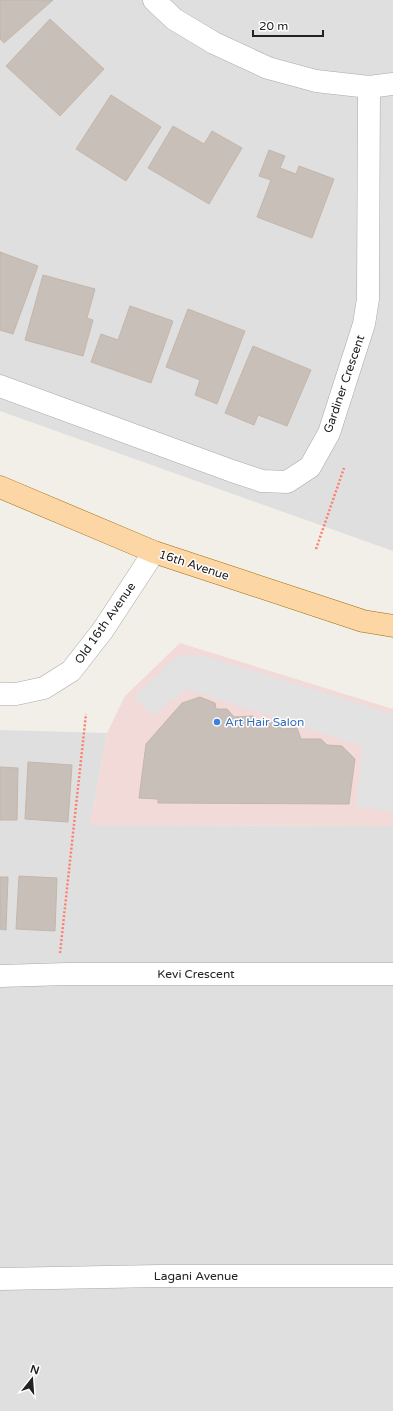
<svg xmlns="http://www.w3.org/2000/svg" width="393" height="1411" font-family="'Varela Round',sans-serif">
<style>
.residential{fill:#e0dfdf}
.commercial{fill:#f2dad9}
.parking{fill:#e2e2e2}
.building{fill:#c7bfb8;stroke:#c4b6ab}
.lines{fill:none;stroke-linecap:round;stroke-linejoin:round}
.minor-casing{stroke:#a9a9a9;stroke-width:23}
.major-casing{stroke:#a06b00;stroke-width:23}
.path{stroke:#fa8072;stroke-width:2.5;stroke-dasharray:2 2;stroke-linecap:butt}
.minor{stroke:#fff;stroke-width:22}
.major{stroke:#fcd6a4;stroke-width:22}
.shop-dot{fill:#3f7fe0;stroke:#fff;stroke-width:1.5}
.labels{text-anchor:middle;stroke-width:3;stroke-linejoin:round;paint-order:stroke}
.street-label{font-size:12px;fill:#222;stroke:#fff}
.shop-label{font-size:12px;fill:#366cbe;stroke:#fff;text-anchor:start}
</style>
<rect width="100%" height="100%" fill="#f2efe9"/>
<path class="residential" d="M0,0H393V551L0,411Z
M0,730L107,733L90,825L393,826V1411H0Z"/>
<path class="commercial" d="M180,643L393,709V826L90,825L107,733L125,696Z"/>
<path class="parking" d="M202,655L393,714V812L356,806L362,746L187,689L153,715L134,697L177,656Z"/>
<path class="building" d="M0,0H53L4,43L0,39Z
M50,19L104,69L60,116L6,66Z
M111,95L161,127L126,181L76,149Z
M173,126L204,144L212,131L242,148L209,204L148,168Z
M269,150L285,156L280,168L296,174L299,166L334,179L312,238L257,217L271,180L259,176Z
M0,252L38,266L13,334L0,330Z
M43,275L95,289L87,318L93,320L83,356L25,340Z
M130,306L173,321L151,383L91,362L101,334L118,340Z
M188,309L245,331L217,404L195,395L200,380L166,367Z
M253,346L311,370L287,426L258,415L254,425L225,413Z
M200,697L215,703L216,709H227L234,717L253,716L257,723H277L282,729L297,728L301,739H321L327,745L342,746L355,759L349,804L158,803V799L139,798L146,744L182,703Z
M28,762L72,765L68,822L25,819Z
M0,767L18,768L17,820H0Z
M19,876L57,878L55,931L16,929Z
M0,877H8L6,930L0,929Z"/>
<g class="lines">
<g class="minor-casing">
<path id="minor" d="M154,0L174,19L214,43L268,68L316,81L369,87L393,84
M0,386L232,471L262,481L287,482L310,467L329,433L364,324L368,299L369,87
M0,694H16L44,688L71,671L103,630L154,552
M0,976L67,974H393
M0,1279L159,1276H393"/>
</g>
<g class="major-casing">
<path id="major" d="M0,487L154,552L363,621L393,626"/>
</g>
<path class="path" d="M316,549L344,468
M60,953L86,714"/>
<use href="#minor" class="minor"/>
<use href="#major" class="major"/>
</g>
<circle class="shop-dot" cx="217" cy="722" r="4"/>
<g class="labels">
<g class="street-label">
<text transform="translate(344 384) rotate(-71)" y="4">Gardiner Crescent</text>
<text transform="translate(194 565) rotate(18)" y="4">16th Avenue</text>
<text transform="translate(105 623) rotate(-55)" y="4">Old 16th Avenue</text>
<text x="196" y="978">Kevi Crescent</text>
<text x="196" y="1280">Lagani Avenue</text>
</g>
<g class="shop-label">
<text x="225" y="726">Art Hair Salon</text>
</g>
</g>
<g transform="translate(32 1379) rotate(17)" stroke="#ffffff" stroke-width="3" paint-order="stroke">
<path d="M0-3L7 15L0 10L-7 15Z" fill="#222222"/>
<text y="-6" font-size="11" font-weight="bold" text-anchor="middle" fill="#222222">N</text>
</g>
<path d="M253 30v6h70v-6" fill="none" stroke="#222222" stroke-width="2"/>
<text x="259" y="30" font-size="12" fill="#222222" stroke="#ffffff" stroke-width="3" paint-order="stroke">20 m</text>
</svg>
